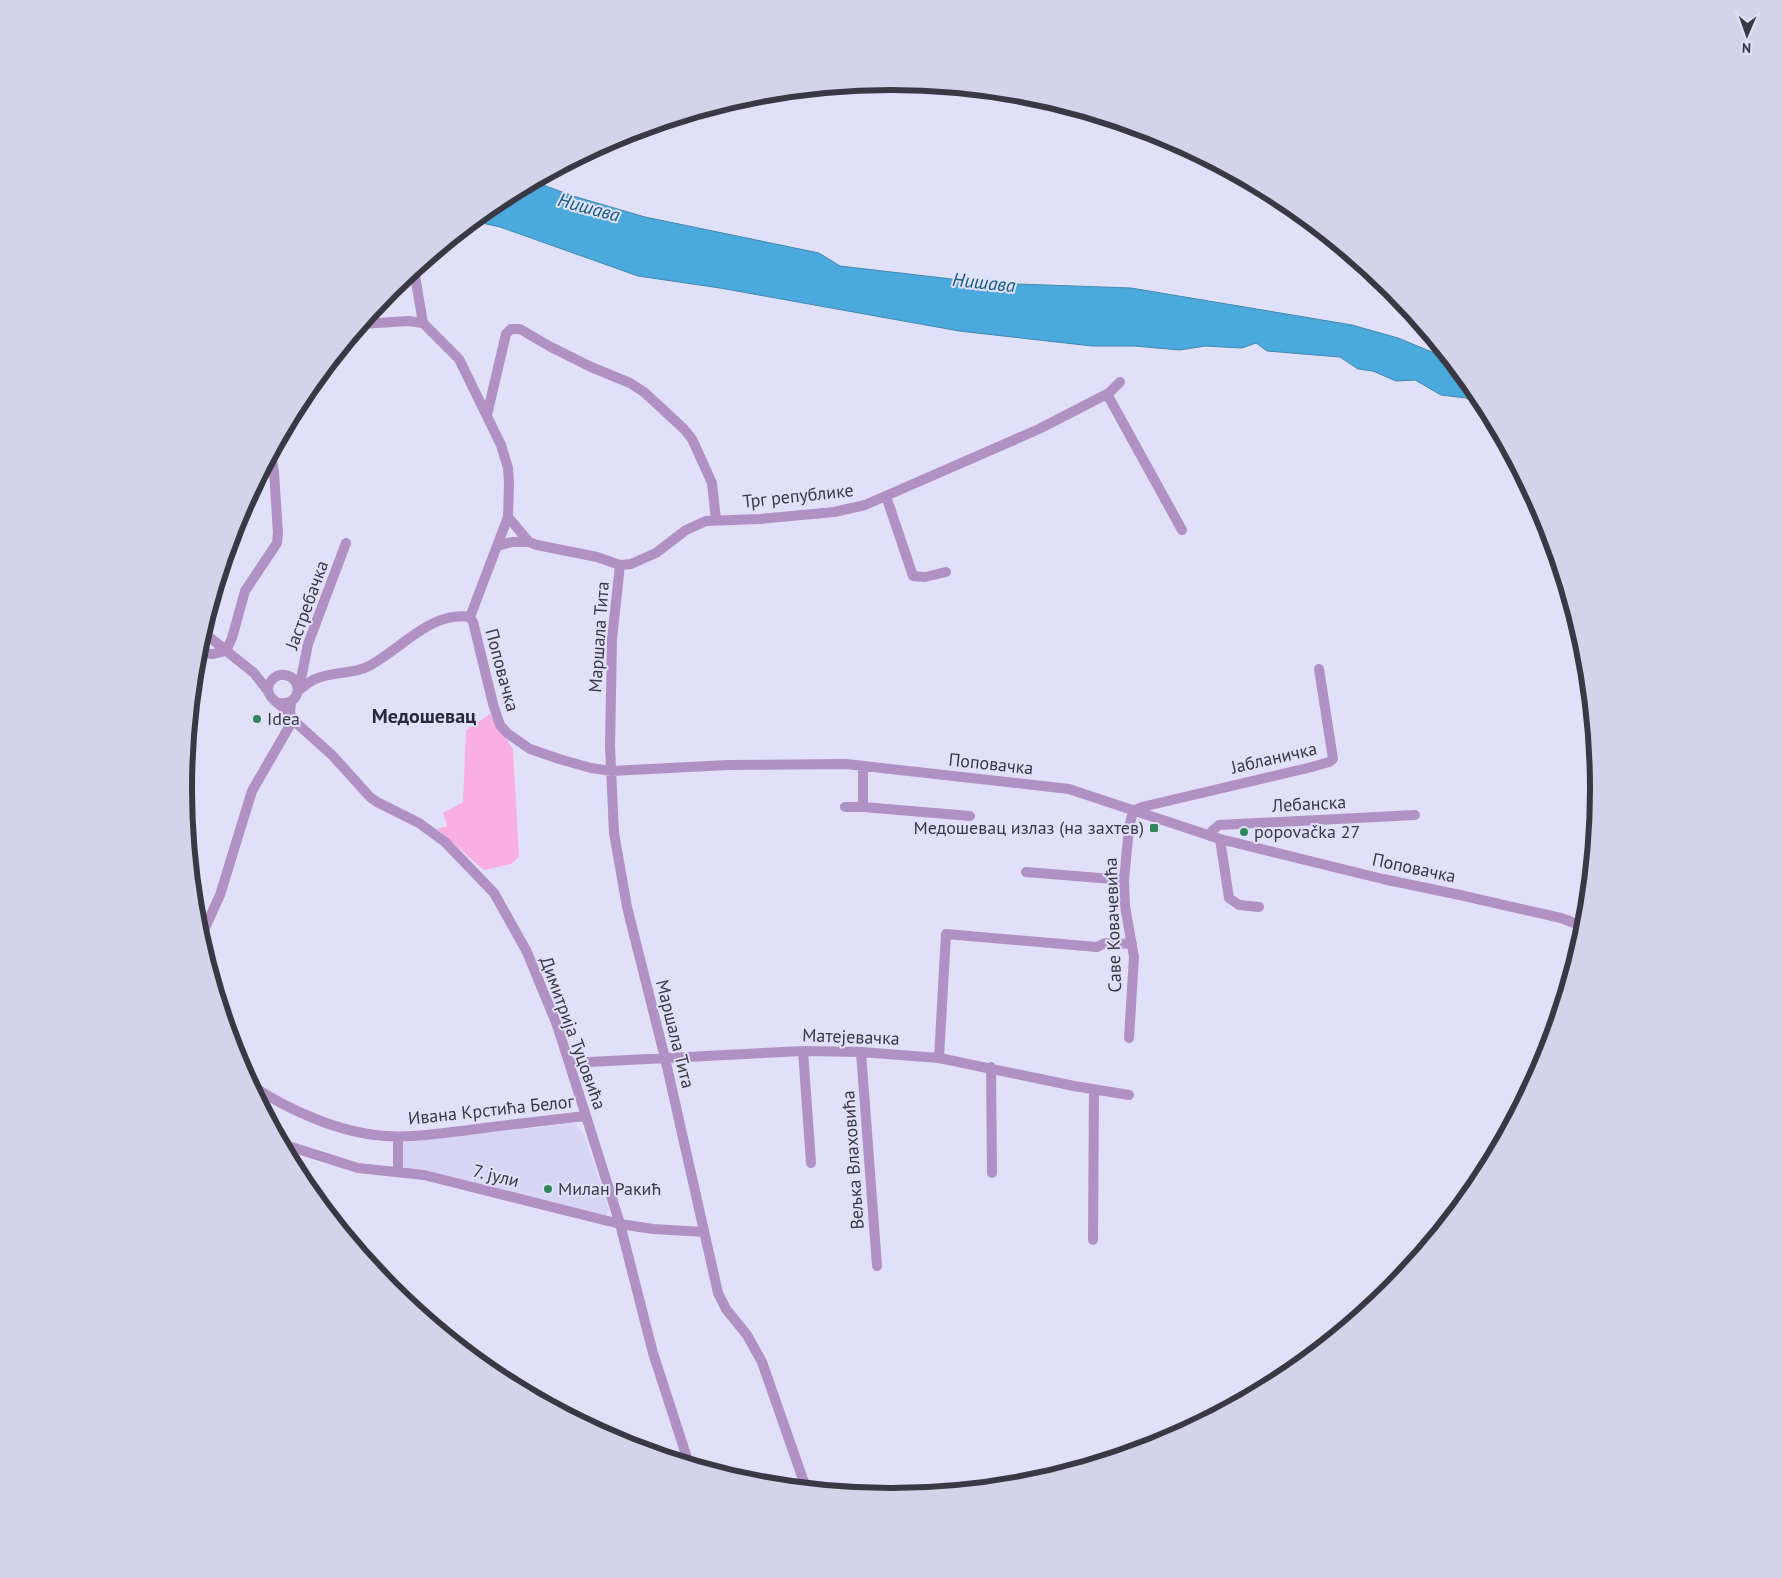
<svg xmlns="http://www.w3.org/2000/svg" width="1782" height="1578" font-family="'PT Sans',sans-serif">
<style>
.built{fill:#d6d5f4}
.green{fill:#faafe3}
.water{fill:#4aaadd;stroke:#4588af}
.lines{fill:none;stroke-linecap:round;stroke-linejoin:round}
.minor{stroke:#b191c3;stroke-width:10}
.poi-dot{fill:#2f875b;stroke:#e0e0f8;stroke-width:2}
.labels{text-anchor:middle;stroke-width:4;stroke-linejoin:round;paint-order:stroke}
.street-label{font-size:18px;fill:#3a3943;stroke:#e0e0f8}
.poi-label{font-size:18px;fill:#3a3943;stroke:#e0e0f8;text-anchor:start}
.water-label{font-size:19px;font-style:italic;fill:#135c7f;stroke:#e0e0f8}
.quarter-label{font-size:20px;font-weight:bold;fill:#29283a;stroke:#e0e0f8}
.rim{fill:none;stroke:#3a3943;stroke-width:6}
</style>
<rect width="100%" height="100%" fill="#e0e0f8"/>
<path class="built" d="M575,1123L585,1137L609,1210L606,1215L402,1167V1143Z"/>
<path class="green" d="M490,714L513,749L519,857L511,864L484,870L437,829L447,826L443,813L463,802L466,730Z"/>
<path class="water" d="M531,183L543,185L573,196L645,217L819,253L840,266L960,280L1017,284L1131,288L1352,325L1398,338L1449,359L1480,396L1486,408L1466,398L1441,395L1415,380L1396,381L1373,371L1358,369L1340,357L1267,351L1256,343L1242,348L1205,346L1180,350L1134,346H1092L959,331L720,288L638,276L500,227L473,221L498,200Z"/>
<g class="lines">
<path class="minor" d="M414,270L423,323
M362,324L408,321L423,323L459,359L501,445L508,468L509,483L508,517L470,617
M1107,394L1182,530
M487,415L506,334L511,329H520L549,346L591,367L630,383L644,392L684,429L692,439L712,483L716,520
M886,496L913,576L925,577L946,572
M508,517L529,542L537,545L597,557L620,565L631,564L656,553L686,530L706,521L760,519L834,512L865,505L1039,429L1109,393L1120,382
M497,546L512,542H529
M620,565L612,639L610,746L614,833L627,907L665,1058L718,1293L726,1309L747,1335L762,1362L806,1488
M470,617L473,622L493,704L500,725L507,733L530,749L559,759L591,768L611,771L728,765L846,764L1069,789L1220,839L1383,879L1460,895L1561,918L1585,927
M203,632L254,673L268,691
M197,653L213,654L226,651L232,638L245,591L277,543L278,533L274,472L272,461L270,457
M301,679L308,644L346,543
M298,691C303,687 308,683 313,680C330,671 352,675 369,666C400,650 432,610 470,617
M291,702L290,713L293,720L332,755L370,797L377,802L419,823L445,842L494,893L527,952L557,1025L586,1116L620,1224L653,1353L689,1464
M280,703C301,706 304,678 285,675C280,674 275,676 271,681C260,695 281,705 290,713
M845,807H863L970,816
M863,807V766
M1133,811L1142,807L1312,767L1329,762L1333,759L1319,669
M1210,836L1212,831L1219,825L1415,815
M1220,839L1229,898L1239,905L1259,907
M1026,872L1124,880
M200,939L220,895L252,791L293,720
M1129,1038L1134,957L1125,906L1124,880L1129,828L1133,811
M803,1051L811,1163
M861,1052L877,1266
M939,1058L946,934L1097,947L1105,943L1132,944
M570,1063L803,1051L861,1052L939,1058L1074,1086L1129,1095
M991,1067L992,1173
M251,1085C288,1110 340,1133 385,1136C413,1138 441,1133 469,1130C508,1125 547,1120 586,1116
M282,1144L358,1168L424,1175L620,1224L653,1229L704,1232
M398,1172V1137
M1093,1240L1094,1089"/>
</g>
<g class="poi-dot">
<circle cx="257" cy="719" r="5"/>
<rect x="1149" y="823" width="10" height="10" rx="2.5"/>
<circle cx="1244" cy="832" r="5"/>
<circle cx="548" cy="1189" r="5"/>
</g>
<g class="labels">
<g class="street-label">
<text transform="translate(798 496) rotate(-6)" y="6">Трг републике</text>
<text transform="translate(307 605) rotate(-70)" y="6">Јастребачка</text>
<text transform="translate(599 637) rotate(-86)" y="6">Маршала Тита</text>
<text transform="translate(502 670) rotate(75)" y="6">Поповачка</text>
<text transform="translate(1274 758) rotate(-13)" y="6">Јабланичка</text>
<text transform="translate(991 764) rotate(6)" y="6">Поповачка</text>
<text transform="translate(1309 804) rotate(-3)" y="6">Лебанска</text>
<text transform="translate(1414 868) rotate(12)" y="6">Поповачка</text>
<text transform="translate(1113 925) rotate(-92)" y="6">Саве Ковачевића</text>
<text transform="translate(573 1033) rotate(70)" y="6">Димитрија Туцовића</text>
<text transform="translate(675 1034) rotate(76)" y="6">Маршала Тита</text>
<text transform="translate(851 1037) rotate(2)" y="6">Матејевачка</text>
<text transform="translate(491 1110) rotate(-6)" y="6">Ивана Крстића Белог</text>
<text transform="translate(853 1160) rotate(-94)" y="6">Вељка Влаховића</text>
<text transform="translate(496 1176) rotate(14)" y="6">7. јули</text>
</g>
<g class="poi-label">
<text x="267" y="725">Idea</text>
<text x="1144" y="834" text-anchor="end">Медошевац излаз (на захтев)</text>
<text x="1254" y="838">popovačka 27</text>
<text x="558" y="1195">Милан Ракић</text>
</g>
<g class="water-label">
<text transform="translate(589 207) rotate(15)" y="7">Нишава</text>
<text transform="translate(984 282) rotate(6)" y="7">Нишава</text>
</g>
<g class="quarter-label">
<text x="424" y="723">Медошевац</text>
</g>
</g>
<path d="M0 0H1782V1578H0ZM192 789a699 699 0 1 1 1398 0a699 699 0 1 1-1398 0Z" fill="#d3d3ea" fill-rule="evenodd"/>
<path class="rim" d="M192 789a699 699 0 1 1 1398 0a699 699 0 1 1-1398 0Z"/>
<g transform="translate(1747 35) rotate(182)" stroke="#e0e0f8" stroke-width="4" paint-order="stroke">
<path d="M0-4L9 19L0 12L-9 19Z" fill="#3a3943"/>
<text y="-8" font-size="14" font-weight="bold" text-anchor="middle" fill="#3a3943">N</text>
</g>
</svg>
